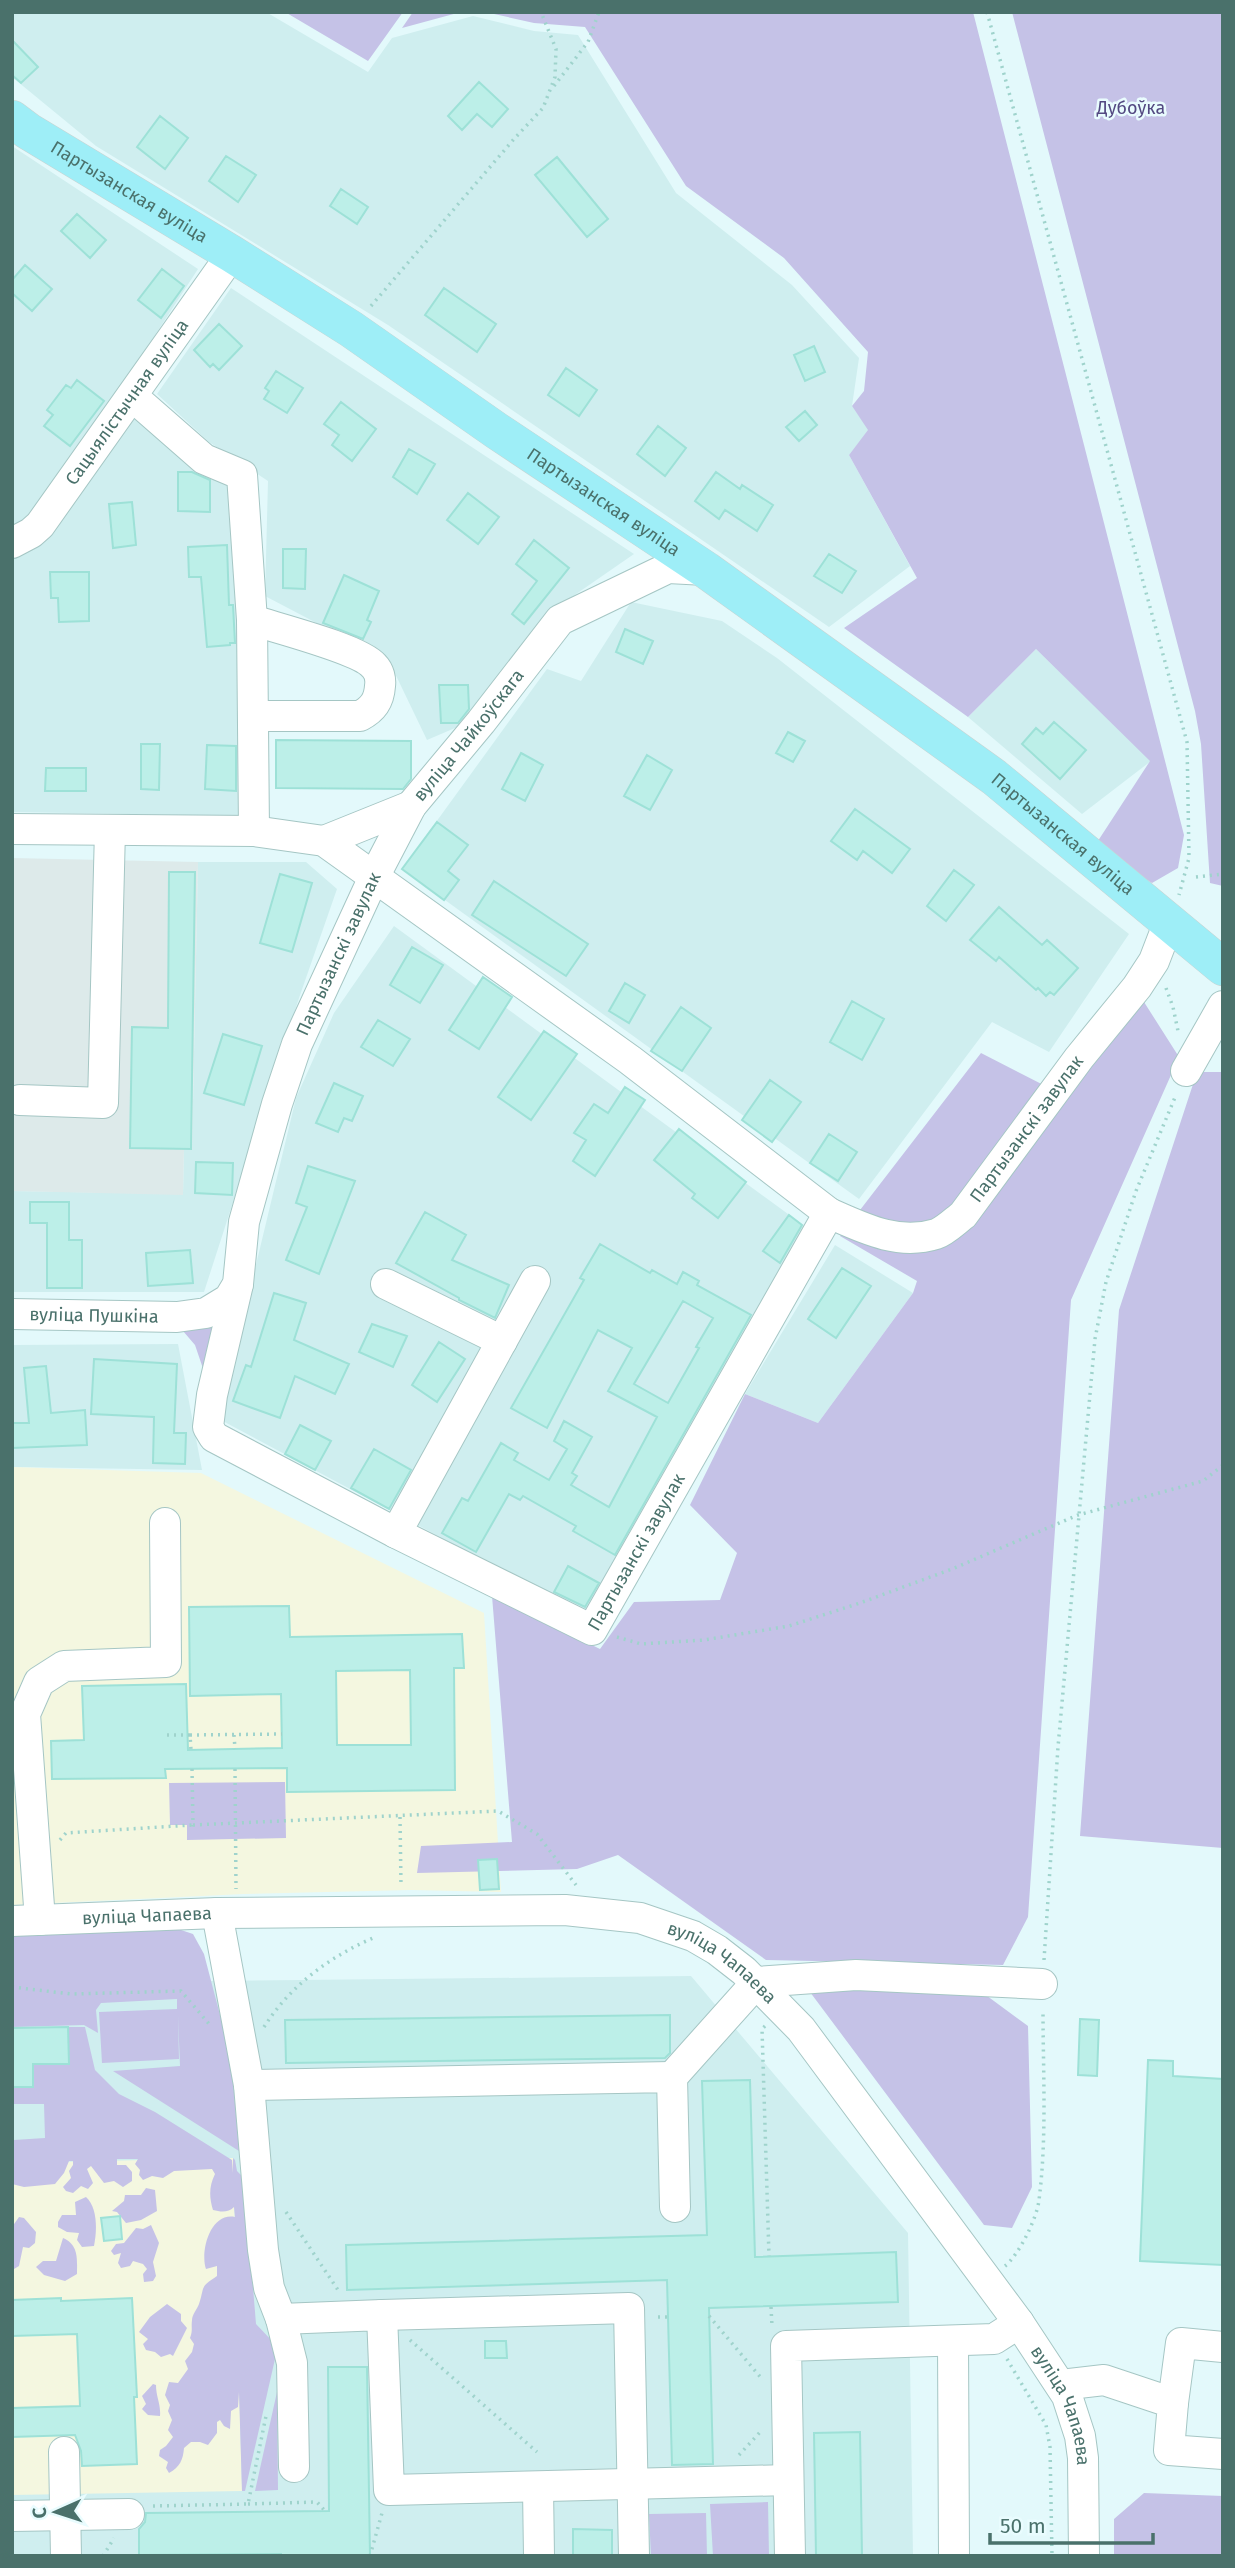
<svg xmlns="http://www.w3.org/2000/svg" width="1235" height="2568" font-family="'Fira Sans',sans-serif">
<style>
.residential{fill:#cfeeef}
.industrial{fill:#ddeaea}
.education{fill:#f4f7e0}
.green{fill:#c5c2e7}
.building{fill:#bcefe8;stroke:#9de1d7;stroke-width:2;fill-rule:evenodd}
.lines{fill:none;stroke-linecap:round;stroke-linejoin:round}
.minor-casing{stroke:#a5c6c4;stroke-width:32}
.major-casing{stroke:#c9d4d3;stroke-width:38}
.path{stroke:#9fd3cc;stroke-width:3.5;stroke-dasharray:2 5;stroke-linecap:butt}
.minor{stroke:#fff;stroke-width:30}
.major{stroke:#9eeef7;stroke-width:37}
.labels{text-anchor:middle;stroke-width:5;stroke-linejoin:round;paint-order:stroke}
.park-label{font-size:18px;fill:#534982;stroke:#e9fcfe}
.street-label{font-size:18px;fill:#4a716b;stroke:#e9fcfe}
</style>
<rect width="100%" height="100%" fill="#e3f9fb"/>
<path class="residential" d="M12,12H266L368,72L392,38L473,16L534,31L578,35L676,193L792,285L859,358L852,406L869,430L849,455L910,566L829,627L388,325L96,146L12,77Z
M12,146L198,269L118,392L235,491L244,816L12,812Z
M231,288L634,554L553,610L469,722L427,740L389,661L265,596L268,481L209,442L157,394Z
M631,602L722,621L777,658L1129,934L1049,1052L992,1022L859,1199L402,869L547,669L581,681Z
M1036,649L1151,761L1082,814L968,717Z
M198,862H306L337,889L299,998L204,1292H12V1191L183,1194L184,1150H192Z
M394,926L810,1230L590,1617L219,1419L296,1098L334,1013Z
M835,1245L913,1293L818,1423L745,1394Z
M178,1344L202,1470L12,1467V1345Z
M691,1976L908,2233L913,2556H12V1983Z"/>
<path class="industrial" d="M12,858L198,862L192,1150H184L183,1195L12,1191Z"/>
<path class="education" d="M12,1467L201,1473L484,1613L501,1892L411,1890L244,1894L12,1905Z
M233,2158L242,2491L12,2495V2163Z"/>
<path class="green" d="M285,12H403L368,61Z
M413,12H461L402,28Z
M485,12H973L1184,835L1178,868L1152,883L1094,847L1150,761L1036,649L968,717L844,628L917,578L849,455L868,430L852,406L864,391L868,352L784,258L686,186L585,27L534,23Z
M1012,12H1223V886L1210,883L1201,744L1195,711Z
M1144,1002L1179,1057L1071,1300L1028,1917L1003,1965L766,1960L618,1855L577,1869L417,1873L421,1846L512,1842L492,1596L600,1649L634,1602L720,1600L737,1553L690,1505L745,1394L818,1423L913,1293L917,1281L840,1236L981,1053L1067,1097Z
M1197,1072H1223V1848L1080,1836L1119,1310Z
M221,1306L213,1398L195,1345L183,1331Z
M285,1782L286,1838L187,1840V1825H170L169,1783Z
M12,1927L175,1928L193,1934L204,1954L231,2057L239,2151L113,2071L180,2066L178,2016L179,2059L102,2063L99,2012L177,2009V1999L101,2003L96,2010L98,2033L84,2025L12,2027Z
M807,1988L979,1990L1028,2026L1032,2187L1012,2228L984,2225Z
M69,2027H85L95,2070L119,2094L155,2112L232,2160L233,2173V2158L235,2160L237,2171L244,2178L256,2324L274,2343L275,2359L245,2491H242L239,2392L238,2407L231,2411L230,2429L224,2426L220,2420L217,2422V2433L208,2445L200,2442H191L184,2448C183,2460 180,2467 169,2473L166,2468L168,2462L159,2456L160,2450L166,2446L173,2437L168,2430L172,2420L168,2411L170,2405L165,2395L169,2382L178,2383L188,2369L185,2361L192,2352L194,2344L190,2338C193,2330 191,2328 192,2320C192,2315 197,2309 199,2304C205,2286 199,2288 217,2276V2266L206,2269C200,2252 210,2212 235,2217L234,2207C228,2213 221,2212 213,2210C209,2197 209,2186 215,2174L212,2169L174,2171L163,2178L152,2176L143,2180L139,2175L140,2170L135,2164L138,2159H117V2165H126L132,2172V2181L123,2187L114,2181L104,2183L91,2166L87,2169L93,2183L88,2189L81,2186L73,2193L66,2191L63,2187L71,2178L69,2171L73,2165V2161H69L64,2173L55,2184L24,2187L12,2184V2135L14,2140L45,2138L44,2104H12V2088H34V2065L69,2064Z
M146,2188L155,2190L157,2211L141,2220L126,2223L117,2212L112,2211L124,2201L125,2195H141Z
M86,2197C98,2208 97,2231 94,2246L82,2247L77,2240L79,2233L67,2232L58,2227V2222L62,2215H76L75,2202Z
M19,2217L24,2218L36,2232L35,2243L29,2248L23,2247L19,2266L14,2269L12,2268V2227Z
M151,2225L159,2243L153,2262L156,2276L153,2281L144,2282L143,2274L147,2269L143,2264L133,2261L130,2266L121,2268L118,2263L121,2253L114,2255L111,2251L116,2244L124,2243L136,2228L143,2229Z
M63,2238C79,2245 77,2259 77,2274L65,2281L44,2275L36,2267L43,2261H56Z
M167,2304L181,2314V2321L187,2328L173,2356L170,2354L161,2357L155,2352L146,2350L143,2344L148,2339L139,2332L150,2317Z
M153,2384L156,2385C156,2397 161,2404 160,2416L148,2415L142,2409L146,2404L142,2396Z
M277,2392L278,2490L255,2491Z
M1144,2493L1223,2496V2556H1114V2519Z
M768,2502L769,2556H713L710,2504Z
M706,2513L707,2556H651L649,2514Z"/>
<path class="building" d="M12,40L38,67L21,83L12,75Z
M479,82L508,109L492,127L477,114L462,130L448,116Z
M160,116L188,138L165,169L137,147Z
M226,156L256,175L238,202L209,181Z
M557,157L608,219L587,237L535,175Z
M341,189L368,207L357,224L330,206Z
M77,214L106,240L90,258L61,231Z
M25,265L52,289L32,311L12,293V280Z
M162,269L184,286L161,318L138,300Z
M444,288L496,324L477,352L425,315Z
M219,324L242,346L219,370L213,364L210,367L194,350Z
M814,346L825,372L805,381L794,355Z
M566,368L597,390L579,416L548,395Z
M276,371L303,388L287,413L264,399L269,391L265,388Z
M77,380L104,401L70,446L44,426L53,415L47,410L66,385L71,388Z
M341,402L376,429L352,461L332,445L339,435L324,424Z
M805,411L817,425L799,441L786,427Z
M658,426L686,448L665,476L637,454Z
M409,449L435,464L417,494L393,477Z
M178,472H192L210,480V512L178,511Z
M716,472L740,489L742,485L773,505L757,531L725,510L719,519L695,501Z
M468,493L499,517L478,544L447,520Z
M132,502L136,545L113,548L109,504Z
M534,540L569,568L524,624L512,614L537,581L516,564Z
M227,545L229,605H233L235,643H230V645L207,647L201,577H189L188,547Z
M283,549H306L305,589L283,588Z
M829,554L856,571L842,593L814,576Z
M50,572H89V621L59,622L58,598H51Z
M344,575L379,591L367,620L371,622L363,639L323,623Z
M625,629L653,641L643,664L616,652Z
M439,685H468L469,709L458,723H441Z
M1054,722L1086,750L1060,779L1022,744L1036,728L1043,734Z
M788,732L805,741L793,762L776,753Z
M276,740L411,741V779L403,789L276,788Z
M141,744H160L159,790L141,789Z
M207,745L236,746V791L205,789Z
M521,753L543,765L525,801L502,789Z
M647,755L672,770L650,810L624,796Z
M46,768H86V791H45Z
M855,809L910,849L892,873L863,851L857,860L831,841Z
M437,822L468,845L448,871L459,880L444,900L402,869Z
M954,870L974,885L946,921L927,906Z
M169,872H195L191,1149L130,1148L132,1027L168,1028Z
M280,874L312,883L292,952L260,943Z
M494,881L588,944L566,976L472,915Z
M999,907L1042,945L1047,940L1078,968L1054,995L1050,992L1046,996L1038,988L1036,990L999,957L996,961L970,940Z
M412,947L443,965L420,1003L390,985Z
M483,977L512,997L479,1049L449,1030Z
M625,983L645,995L629,1023L609,1011Z
M852,1001L884,1019L862,1060L830,1042Z
M681,1007L711,1028L682,1071L651,1051Z
M378,1020L410,1039L393,1066L361,1047Z
M544,1031L577,1054L531,1120L498,1097Z
M223,1034L262,1046L244,1105L204,1093Z
M770,1080L801,1102L772,1142L742,1120Z
M334,1083L363,1096L352,1121L344,1118L338,1132L316,1123Z
M625,1087L645,1100L595,1176L573,1161L586,1140L574,1133L594,1104L608,1113Z
M679,1129L746,1182L718,1218L692,1198L695,1194L654,1160Z
M829,1134L857,1152L838,1181L810,1163Z
M196,1162L233,1163L232,1195L195,1193Z
M308,1166L355,1181L319,1274L286,1260L307,1207L296,1203Z
M30,1202H69V1240H82V1288H47V1223H30Z
M425,1212L466,1235L452,1260L509,1285L495,1318L459,1300V1298L396,1263Z
M789,1215L802,1225L780,1263L763,1251Z
M600,1244L650,1273L652,1270L677,1284L683,1272L699,1281L697,1285L751,1315L615,1555L573,1531L576,1526L523,1496L520,1500L509,1494L476,1552L442,1533L462,1498L468,1501L501,1443L518,1453L514,1460L549,1480L567,1449L554,1441L564,1421L592,1437L572,1473L577,1476L571,1485L609,1507L657,1417L608,1391L632,1348L598,1330L547,1428L511,1408L584,1280L580,1278ZM683,1301L713,1318L696,1347L699,1348L668,1403L634,1384Z
M190,1250L193,1283L148,1286L146,1253Z
M842,1268L871,1286L836,1338L808,1319Z
M274,1293L306,1303L294,1340L349,1364L335,1394L295,1376L280,1418L233,1401L246,1365L251,1367Z
M372,1324L407,1336L393,1367L359,1352Z
M439,1342L465,1359L437,1402L412,1385Z
M94,1359L177,1364L174,1433H186L185,1464L153,1463L154,1417L91,1414Z
M46,1366L51,1413L85,1410L87,1445L12,1448V1423H29L24,1368Z
M300,1425L331,1441L315,1470L285,1454Z
M374,1449L411,1470L389,1509L351,1488Z
M568,1566L599,1583L585,1607L554,1592Z
M289,1606L290,1637L462,1634L464,1668H454L455,1790L287,1792V1768L165,1769L166,1778L52,1779L51,1741L84,1740L82,1686L186,1684L188,1750L282,1748L281,1694L190,1696L189,1607ZM410,1670L411,1745H337L336,1671Z
M497,1859L499,1889L480,1890L478,1860Z
M670,2015V2053L665,2058L286,2063L285,2020Z
M1080,2019L1099,2020L1097,2076L1078,2075Z
M68,2027L69,2064H33V2087H12V2028Z
M1148,2060L1173,2061V2076L1223,2079V2265L1140,2261Z
M750,2080L755,2257L896,2252L898,2302L709,2308L713,2464L672,2465L667,2280L347,2290L346,2245L707,2235L702,2081Z
M120,2216L122,2239L104,2241L101,2218Z
M61,2298V2301L132,2298L137,2397H134L137,2464L82,2466L81,2451L75,2435L12,2437V2408L80,2406L77,2334L12,2336V2300Z
M485,2341H506L507,2358H485Z
M328,2367H367L370,2556H281V2554L139,2555V2529L145,2522L146,2513L329,2511Z
M860,2432L862,2556H816L814,2433Z
M573,2529L612,2530V2556H573Z"/>
<g class="lines">
<g class="minor-casing">
<g id="minor">
<path d="M132,396L204,459L242,475L252,620L254,831"/>
<path id="s1" d="M12,543L31,533L40,525L232,254"/>
<path d="M252,620C276,628 360,649 374,666C379,671 381,679 380,686C379,701 373,709 360,716H253"/>
<path d="M12,829L254,831L324,841L630,1060L829,1213"/>
<path d="M324,841L411,806"/>
<path d="M1186,1071L1223,1006"/>
<path d="M20,1100L103,1103L110,830"/>
<path id="s2" d="M238,1284L212,1395L208,1427L214,1437L396,1533L592,1630L829,1213C863,1228 898,1246 936,1234C945,1231 955,1221 963,1215L1079,1058L1137,987L1154,961L1169,922"/>
<path d="M386,1284L502,1341"/>
<path id="s3" d="M12,1314L177,1317L206,1313L229,1299L238,1284L244,1222L277,1104L297,1044L374,877L411,806L481,722L560,620L668,568L706,570"/>
<path d="M396,1533L535,1281"/>
<path d="M217,1913L249,2085L263,2250L269,2288L281,2319L382,2315L389,2490L788,2480"/>
<path d="M40,1920L25,1714L39,1682L64,1666L166,1662L165,1523"/>
<path id="s4" d="M12,1921L217,1913L565,1910L640,1918L693,1936L717,1950L744,1971L801,2029L1019,2323L1067,2396L1080,2436L1083,2458L1084,2556"/>
<path d="M672,2077L757,1982L856,1975L1042,1984"/>
<path d="M249,2085L672,2077L675,2207"/>
<path d="M382,2315L629,2308L634,2556"/>
<path d="M281,2319L292,2363L294,2467"/>
<path d="M953,2341L954,2556"/>
<path d="M1061,2385L1104,2380L1173,2403L1169,2450L1223,2454"/>
<path d="M1173,2403L1181,2343L1223,2347"/>
<path d="M64,2452L66,2556"/>
<path d="M538,2488L539,2556"/>
<path d="M12,2516L129,2514"/>
<path d="M790,2556L786,2346L994,2339L1019,2323"/>
</g>
</g>
<g class="major-casing">
<g id="major">
<path id="s5" d="M12,119L28,131L232,254L351,329L497,431L706,570L994,777L1223,967"/>
</g>
</g>
<path class="path" d="M987,12L1187,742L1189,858L1179,895
M554,86L588,42L599,12
M371,306L514,139L543,108L555,77L556,49L541,12
M1196,877L1223,874
M1166,988L1173,1007L1178,1031
M617,1637L641,1644L704,1640L789,1626L860,1603L952,1569L1078,1515L1203,1481L1223,1465
M167,1735H190L191,1750
M190,1735L282,1734
M234,1735L235,1749
M192,1769L193,1825L498,1811L537,1834L576,1885
M235,1769L236,1889
M400,1817L401,1886
M60,1840L66,1833L192,1825
M1044,1960L1058,1747L1095,1339L1106,1282L1136,1191L1176,1095
M12,1987L71,1994L181,1991L210,2025
M765,2026L762,2029L769,2256
M264,2027C290,1986 329,1957 373,1938
M286,2212L338,2290
M1005,2266C1019,2255 1037,2218 1039,2200C1047,2138 1043,2072 1043,2010
M771,2307L772,2326
M709,2316L762,2379
M658,2317H668
M410,2340L537,2452
M1007,2359L1046,2425L1050,2447L1052,2556
M739,2455L762,2430
M248,2504L317,2502L325,2511
M153,2506L248,2504L266,2416
M103,2556L114,2538
M370,2556L382,2513"/>
<use href="#minor" class="minor"/>
<use href="#major" class="major"/>
</g>
<g class="labels">
<g class="park-label">
<text x="1131" y="114">Дубоўка</text>
</g>
<g class="street-label">
<text dy="6" stroke="none"><textPath href="#s5" startOffset="138">Партызанская вуліца</textPath></text>
<text dy="6" stroke="none"><textPath href="#s1" startOffset="184">Сацыялістычная вуліца</textPath></text>
<text dy="6" stroke="none"><textPath href="#s5" startOffset="705">Партызанская вуліца</textPath></text>
<text dy="6" stroke="none"><textPath href="#s3" startOffset="842">вуліца Чайкоўскага</textPath></text>
<text dy="6" stroke="none"><textPath href="#s5" startOffset="1272">Партызанская вуліца</textPath></text>
<text dy="6" stroke="none"><textPath href="#s3" startOffset="586">Партызанскі завулак</textPath></text>
<text dy="6" stroke="none"><textPath href="#s2" startOffset="1314">Партызанскі завулак</textPath></text>
<text dy="6" stroke="none"><textPath href="#s3" startOffset="82">вуліца Пушкіна</textPath></text>
<text dy="6" stroke="none"><textPath href="#s2" startOffset="672">Партызанскі завулак</textPath></text>
<text dy="6" stroke="none"><textPath href="#s4" startOffset="135">вуліца Чапаева</textPath></text>
<text dy="6" stroke="none"><textPath href="#s4" startOffset="723">вуліца Чапаева</textPath></text>
<text dy="6" stroke="none"><textPath href="#s4" startOffset="1288">вуліца Чапаева</textPath></text>
</g>
</g>
<rect width="1235" height="2568" fill="none" stroke="#4a716b" stroke-width="28"/>
<g transform="translate(56 2512) rotate(267)" stroke="#e9fcfe" stroke-width="5" paint-order="stroke">
<path d="M0-5L12 26L0 18L-12 26Z" fill="#4a716b"/>
<text y="-10" font-size="19" font-weight="bold" text-anchor="middle" fill="#4a716b">С</text>
</g>
<path d="M990 2533v10h163v-10" fill="none" stroke="#4a716b" stroke-width="3.5"/>
<text x="1000" y="2533" font-size="21" fill="#4a716b" stroke="#e9fcfe" stroke-width="5" paint-order="stroke">50 m</text>
</svg>
